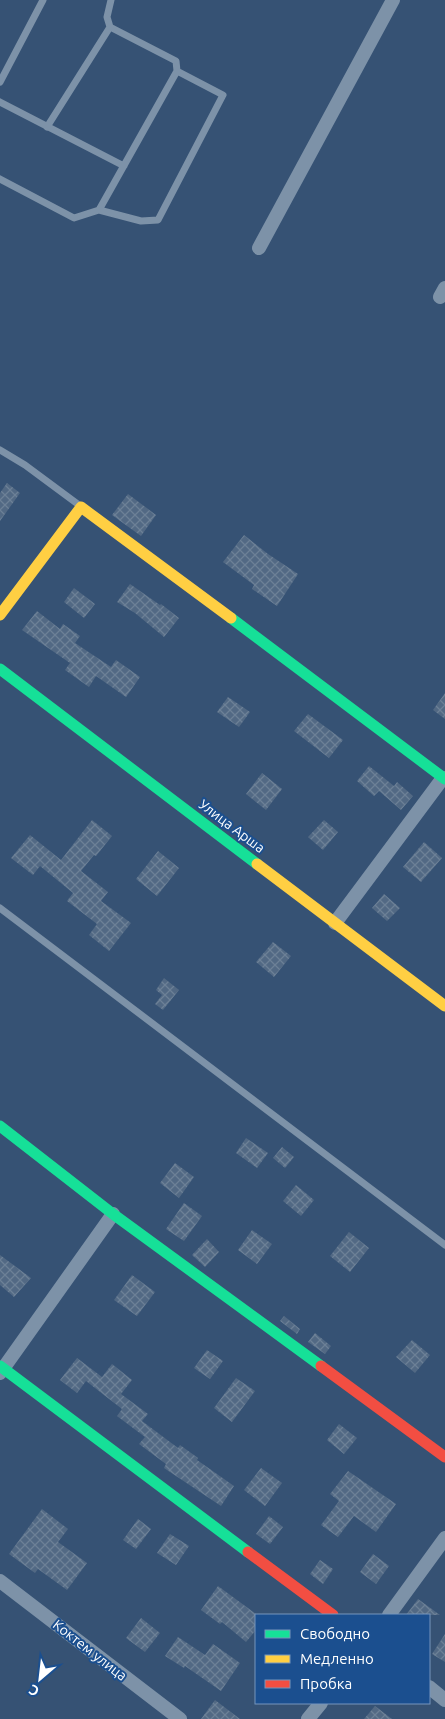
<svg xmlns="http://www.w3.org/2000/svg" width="445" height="1719" font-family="Ubuntu,sans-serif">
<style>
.building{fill:url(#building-cross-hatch)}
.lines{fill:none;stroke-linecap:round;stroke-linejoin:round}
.lane{stroke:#7d92a8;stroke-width:7}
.street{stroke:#7d92a8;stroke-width:14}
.fast{stroke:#16e098;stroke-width:11}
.slow{stroke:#ffcf43;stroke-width:11}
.jam{stroke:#f24e42;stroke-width:11}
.labels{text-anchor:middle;stroke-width:4;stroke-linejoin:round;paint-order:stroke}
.street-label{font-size:14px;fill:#fff;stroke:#1b4f8f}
</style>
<defs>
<pattern id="building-cross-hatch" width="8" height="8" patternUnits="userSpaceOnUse" patternTransform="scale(1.25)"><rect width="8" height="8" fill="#526984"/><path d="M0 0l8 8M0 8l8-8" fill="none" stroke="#6c8096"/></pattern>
</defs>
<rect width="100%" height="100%" fill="#365274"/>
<path class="building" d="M7,483L20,493L0,521V493Z
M128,494L156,515L141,536L112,515Z
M244,535L268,554L298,574L277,606L252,589L254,585L223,562Z
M130,584L160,605L161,604L179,618L164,637L135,613L117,602Z
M74,588L95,604L84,618L64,602Z
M37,611L60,629L63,624L80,636L75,643L111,667L116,660L140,677L126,697L96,676L89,687L65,670L70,663L22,630Z
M445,693V719L433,710Z
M228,697L250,712L239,727L217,712Z
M308,714L343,740L329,758L294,731Z
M369,766L394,786L397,782L413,796L401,810L379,791L374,796L357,781Z
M262,773L282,789L266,810L246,794Z
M92,820L112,836L96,856L94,855L81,871L108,892L101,901L131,923L109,951L89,935L97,924L67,901L73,893L40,866L33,875L11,858L30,835L61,860Z
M324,820L338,832L323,850L308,837Z
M424,842L442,858L421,882L403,867Z
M158,851L179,868L157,896L136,879Z
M384,894L400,908L387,921L372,908Z
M273,942L291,956L274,977L256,962Z
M164,978L179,990L163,1010L155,1004L162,995L156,990Z
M246,1138L268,1153L257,1168L236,1153Z
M282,1147L294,1157L285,1168L273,1158Z
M175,1163L194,1177L179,1198L160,1183Z
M296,1185L314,1200L301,1216L283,1201Z
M184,1203L202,1216L184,1241L166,1229Z
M252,1230L272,1244L257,1264L238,1250Z
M349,1232L369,1248L350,1272L330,1256Z
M207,1239L219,1252L205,1267L192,1255Z
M0,1255L31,1278L14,1297L0,1285Z
M132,1275L155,1292L137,1316L114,1300Z
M284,1316L300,1329L297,1334L280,1321Z
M315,1333L331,1346L325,1354L308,1342Z
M412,1340L430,1355L415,1373L396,1357Z
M207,1350L223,1361L210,1379L194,1368Z
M77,1358L102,1377L112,1364L132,1380L121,1394L148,1414L142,1421L178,1448L180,1445L198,1458L197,1460L234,1486L221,1506L164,1468L166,1464L139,1444L145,1437L117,1416L122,1409L86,1381L77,1393L60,1380Z
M236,1378L255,1391L232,1422L214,1408Z
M339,1424L357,1438L344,1454L327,1440Z
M261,1468L282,1483L265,1506L244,1490Z
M348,1471L396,1504L376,1532L354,1516L338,1537L321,1525L339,1501L330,1494Z
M42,1509L68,1529L58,1542L87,1563L67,1590L38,1569L35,1573L9,1554Z
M269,1516L283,1527L270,1544L256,1534Z
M138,1519L151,1529L136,1549L123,1540Z
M170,1534L189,1546L176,1565L157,1553Z
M373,1554L389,1566L376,1584L360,1572Z
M320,1560L333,1569L323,1584L310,1574Z
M218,1586L256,1614V1630L246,1642L222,1622L220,1624L201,1610Z
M418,1599L440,1615H406Z
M141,1618L160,1633L145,1652L126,1638Z
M445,1634V1662L432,1654Z
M178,1637L205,1655L213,1644L240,1663L221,1691L185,1666L184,1668L165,1656Z
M215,1700L240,1719H201Z
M375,1706L392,1719H364Z"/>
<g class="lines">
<path class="lane" d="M0,82L43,0
M0,102L124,166
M47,127L110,27
M0,179L74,218L99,210L177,71L176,61L110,27L107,17L111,0
M99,210L141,221L158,220L223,95L177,71
M0,450L25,465L79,505
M0,908L445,1245"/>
<path class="street" d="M259,248L393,0
M440,297L445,288
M335,923L443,778
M0,1373L113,1214
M0,1581L180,1719
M389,1615L445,1538
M429,1687L445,1700
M308,1719L321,1703"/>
<path class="fast" d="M231,618L445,779
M0,669L257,864
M0,1126L113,1214L321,1366
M0,1366L248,1552"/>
<path class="slow" d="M0,615L81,507L231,618
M257,864L445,1006"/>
<path class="jam" d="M321,1366L445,1457
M248,1552L333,1615"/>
</g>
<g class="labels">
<g class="street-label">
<text transform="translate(232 826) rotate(37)" y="5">Улица Арша</text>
<text transform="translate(90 1650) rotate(38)" y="5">Коктем улица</text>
</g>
</g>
<rect x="255" y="1614" width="175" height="90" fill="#1b4f8f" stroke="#7695bc"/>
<rect x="265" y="1630" width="25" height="8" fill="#16e098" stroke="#7695bc"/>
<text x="300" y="1639" font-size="15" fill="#ffffff">Свободно</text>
<rect x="265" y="1655" width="25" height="8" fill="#ffcf43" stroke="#7695bc"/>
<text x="300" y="1664" font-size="15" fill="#ffffff">Медленно</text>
<rect x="265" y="1680" width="25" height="8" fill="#f24e42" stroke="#7695bc"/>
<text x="300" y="1689" font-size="15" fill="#ffffff">Пробка</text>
<g transform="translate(40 1679) rotate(208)" stroke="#1b4f8f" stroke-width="4" paint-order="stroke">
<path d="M0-4L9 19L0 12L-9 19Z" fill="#ffffff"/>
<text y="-8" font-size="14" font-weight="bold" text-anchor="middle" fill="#ffffff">С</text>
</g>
</svg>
